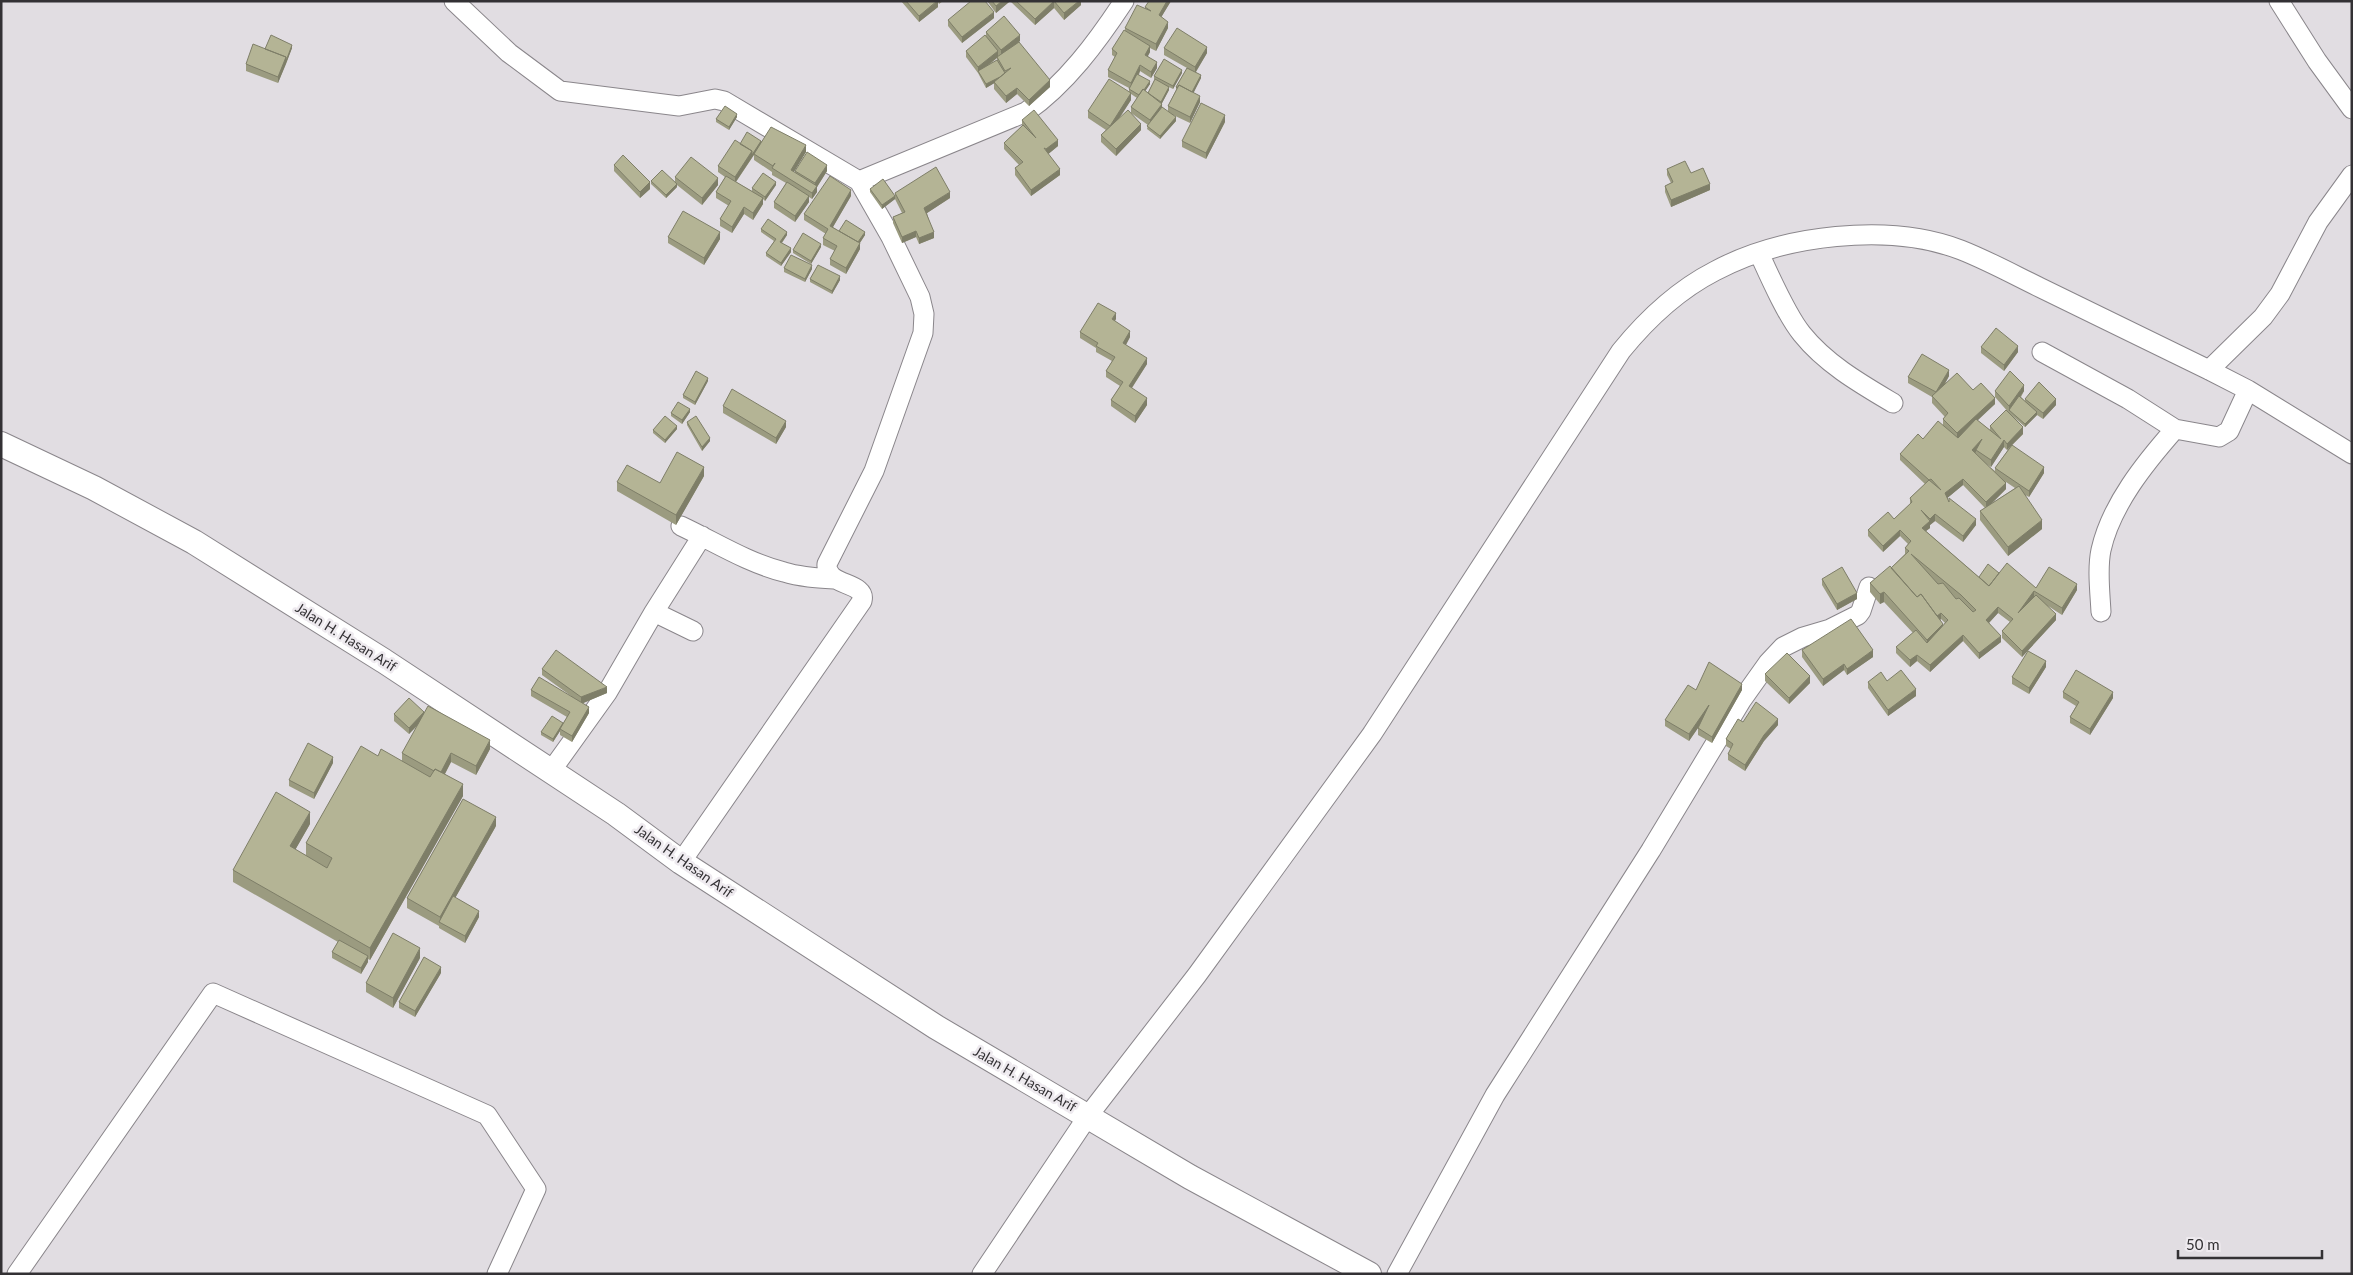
<svg xmlns="http://www.w3.org/2000/svg" width="2353" height="1275" font-family="Lato,sans-serif">
<style>
.lines{fill:none;stroke-linecap:round;stroke-linejoin:round}
.minor-casing{stroke:#8a868b;stroke-width:21}
.major-casing{stroke:#8a868b;stroke-width:26}
.minor{stroke:#fff;stroke-width:19}
.major{stroke:#fff;stroke-width:24}
.wall{fill:#9b9b80;fill-rule:evenodd}
.shaded-wall{fill:#7e7e68}
.building{fill:#b4b495;stroke:#7e7e68;fill-rule:evenodd}
.labels{text-anchor:middle;stroke-width:5;stroke-linejoin:round;paint-order:stroke}
.street-label{font-size:14px;fill:#333134;stroke:#eeeaef}
</style>
<rect width="100%" height="100%" fill="#e1dde2"/>
<g class="lines">
<g class="minor-casing">
<path id="minor" d="M454,1L509,53L560,91L679,106L715,99L724,101L859,181L891,237L920,297L924,314L923,333L874,471L827,564C825,587 867,581 862,601L681,862
M2279,1L2317,61L2352,109
M859,181L1026,112C1066,84 1097,42 1124,1
M1759,253C1769,275 1787,316 1802,334C1826,364 1861,384 1893,403
M2042,352L2128,399L2175,429
M2209,370L2263,317L2280,294L2318,222L2352,175
M681,526C715,542 748,563 784,572C800,577 817,578 834,579
M654,612L693,631
M2101,612C2100,592 2097,569 2101,550C2111,505 2145,463 2175,429L2219,437L2229,431L2248,390
M551,771L607,693L654,612L702,536
M17,1274L213,993L487,1115L536,1189L497,1274
M982,1274L1088,1116L1197,975L1372,734L1621,351C1647,319 1678,290 1715,271C1782,235 1889,222 1961,250C1989,261 2016,276 2043,289C2098,316 2154,343 2209,370L2248,390L2352,454
M1397,1274L1495,1095L1651,850L1741,701L1768,663L1783,647L1803,637L1830,629L1858,615L1861,611L1869,587"/>
</g>
<g class="major-casing">
<path id="major" d="M1,444L94,488L194,542L384,661L616,814L681,862L936,1027L1190,1177L1369,1274"/>
</g>
<use href="#minor" class="minor"/>
<use href="#major" class="major"/>
</g>
<path class="wall" d="M901,1H943L939,4L938,2V7L919,22Z
M987,1H1009V2L996,13Z
M1010,1H1081V5L1064,20L1054,8L1035,25Z
M1171,1L1161,17L1168,28L1156,51L1150,48V52L1148,56L1157,68L1151,78L1140,71L1139,75L1150,84L1145,91L1148,93L1155,79H1154V76L1182,73L1173,89L1169,87V90L1162,103V107L1168,112V106L1176,90V87L1187,68L1164,55V48L1207,53L1196,72L1201,78L1193,93L1200,102L1190,123L1171,114L1176,121L1160,139L1147,129L1148,125L1131,113V107L1137,98L1131,94V100L1119,119L1141,130L1116,156L1101,142V135L1106,130L1088,118V111L1129,92V88L1108,77V70L1115,57L1112,55V49L1125,31V28L1145,8V7Z
M994,18L962,43L948,26V20Z
M986,32L1020,41L1018,42L1050,87L1029,106L1017,94L1006,103L994,89V83L986,88L978,73L966,57V51L986,36ZM997,58V60L988,66Z
M292,48L278,83L246,71V64L265,49Z
M737,117L729,130L716,122V119Z
M1022,120L1058,146L1048,154L1060,175L1031,196L1015,175V168L1019,165L1004,149V143L1022,126Z
M1225,122L1206,159L1182,147V141Z
M761,141L806,152L793,172L795,173V171H827L817,187V192L812,199L809,197V202L795,222L774,208V202L786,183L772,175V172L754,160V155L736,182L752,191V188L776,185L765,201L763,199V204L753,220L744,214L732,233L720,226V219L729,206L716,198V192L725,177L718,172V166L740,144Z
M614,165L650,189L640,198L614,171Z
M1667,169L1691,173L1710,190L1671,207L1665,192V186L1671,183L1667,175Z
M675,177L718,185L702,205L677,185V187L666,198L651,184V181L675,183Z
M870,189L895,196V193L950,198L927,213L934,238L919,244L916,237L902,243L893,223V217L902,213L895,199L882,209L870,192Z
M851,196L833,227L839,231L865,235L860,243V249L846,274L830,265V259L835,251L823,245V238L826,234L804,220V214Z
M761,229L787,235L782,243L791,252L781,266L766,256V253L774,241L761,232Z
M668,237L720,239L704,265L668,243Z
M821,247L811,264L793,253V250Z
M784,268L812,269L805,282L784,272Z
M810,279L840,280L832,294L810,282Z
M1116,319L1115,321L1130,337L1126,345L1147,364L1132,388L1147,405L1135,423L1111,406V400L1120,386L1106,377V371L1112,361L1096,352V348L1080,338V332Z
M1981,347L2018,352L2004,371L1981,353Z
M1949,376L1944,386L1973,390L1995,404L1977,420L1990,430V426L2023,434L2012,445L2044,473L2029,497L2025,495L2042,529L2008,556L1980,520V511L1985,508L1963,485L1947,498L1949,502L1976,525L1963,542L1935,521L1930,525V528L1926,531L1979,577L1999,573L2036,588L2077,590L2062,615L2048,606L2056,620L2022,657L2002,638V631L2010,622L1998,613L1989,623L2001,642L1979,659L1963,641L1930,672L1917,661L1910,667L1896,653V647L1913,633L1884,602L1880,604L1870,592V583L1891,568L1905,554V548L1908,544L1900,536L1883,552L1868,536V530L1894,519L1910,504V498L1925,484L1900,460V454L1943,425V419L1945,417L1932,403V397L1908,383V377ZM2004,447L2007,450L2010,447L1995,468V471L1986,464L1991,467ZM2006,482L2015,488L1991,504L2006,489ZM1941,619L1945,623L1943,626L1940,620Z
M708,381L695,405L683,398V395Z
M1995,391H2024L2021,397L2025,401V399L2056,405L2043,419L2037,415L2025,427L2009,413L1995,397Z
M723,406L786,427L776,444L723,413Z
M690,412L682,424L671,416V413Z
M687,422L710,441L702,451L687,425Z
M677,429L665,443L653,433V430Z
M704,476L676,525L617,491V482L660,483Z
M1822,579L1857,599L1837,610L1822,585Z
M1802,650L1873,657L1847,675L1844,670L1823,686L1802,657Z
M2046,667L2029,694L2012,684V677Z
M542,669L607,693L583,703L589,713L572,742L560,735V731L553,742L541,735V732L563,723L567,717L531,696V690L571,696L542,675Z
M1765,674L1810,683L1789,704L1765,681Z
M1868,682L1916,696L1888,716L1868,688Z
M1696,690H1742L1712,743L1698,735V728L1689,741L1665,726V720Z
M2063,692L2113,698L2090,735L2070,723V717L2076,706L2063,698Z
M394,714H424L490,749L476,775L451,762L445,774L463,796L370,960L368,959V962L361,974L332,958V952L338,942L233,882V870L310,824L295,850L306,855V843L378,756L402,761V753L419,724L409,734L394,721Z
M1743,722L1778,725L1764,741L1745,771L1728,760V754L1731,749L1726,746V739Z
M333,763L314,799L289,786V780Z
M496,826L455,898L479,917L465,943L439,928V926L407,908V898Z
M420,958L393,1008L366,992V983Z
M441,973L415,1017L399,1008V1002Z"/>
<path class="shaded-wall" d="M938,1V7L919,22V16Z
M1002,1H1009V2L996,13V6Z
M1054,1V8L1035,25V19Z
M1079,1H1081V5L1064,20V13Z
M1167,1H1171L1159,21V15Z
M994,12V18L962,43V37Z
M1168,22V28L1156,51V44Z
M1020,35V41L1001,57V50Z
M292,45V48L286,64V61Z
M1150,46V52L1145,61V55Z
M1207,47V53L1195,73V67Z
M998,51V57L979,72L978,71V73V67Z
M286,57V64L278,83V77Z
M1157,62V68L1151,78V72Z
M1140,65V71L1131,89V83Z
M1182,70V73L1173,89V86Z
M1005,74V77L986,88V84Z
M1201,75V78L1191,98V94Z
M1050,80V87L1029,106V100Z
M1150,81V84L1140,99V96Z
M1169,87V90L1161,105V102Z
M1017,88V94L1006,103V96Z
M1131,93V100L1110,132V126Z
M1200,96V102L1190,123V117Z
M1162,104V110L1150,127V120Z
M737,114V117L729,130V127Z
M1225,115V122L1206,159V153Z
M1176,117V121L1160,139V136Z
M1141,124V130L1116,156V149Z
M1058,140V146L1046,156V149Z
M761,141V144L735,183V177L752,151Z
M806,145V152L791,177V170Z
M827,165V171L817,187V192L812,199V193L815,189V183Z
M1060,169V175L1031,196V190Z
M718,178V185L702,205V198Z
M650,182V189L640,198V192Z
M776,182V185L765,201V197Z
M677,184V187L666,198V195Z
M1710,184V190L1671,207V200Z
M851,190V196L830,232V226Z
M950,192V198L924,215V208Z
M809,196V202L795,222V216Z
M895,196V199L882,209V205Z
M763,198V204L753,220V213Z
M744,207V214L732,233V227Z
M916,231V237L902,243V237Z
M720,232V239L704,265V258Z
M787,232V235L780,245V242Z
M865,232V235L857,247V244Z
M934,232V238L919,244V238Z
M860,243V249L846,274V268Z
M821,244V247L811,264V261Z
M791,248V252L781,266V263Z
M812,265V269L805,282V279Z
M840,276V280L832,294V291Z
M1116,313V319L1112,325V319Z
M1130,331V337L1123,350V343Z
M2018,346V352L2004,371V365Z
M1147,358V364L1129,392V386Z
M1949,370V376L1936,399V392Z
M708,378V381L695,405V402Z
M2024,385V391L2010,411L2009,410V406Z
M1147,398V405L1135,423V416Z
M1995,398V404L1957,440V433Z
M2056,399V405L2043,419V413Z
M690,409V412L682,424V420Z
M2037,412V415L2025,427V424Z
M786,421V427L776,444V438Z
M677,426V429L665,443V440Z
M2023,427V434L2007,450V444Z
M710,438V441L702,451V447Z
M1982,439L1976,450V452L1972,456V450Z
M2004,440V447L1991,467V460Z
M704,467V476L676,525V515Z
M2044,467V473L2029,497V491Z
M1963,479V485L1945,500V493Z
M2006,483V489L1986,509V502Z
M1935,514V521L1930,525V528L1922,534V528L1930,521V519Z
M1976,519V525L1963,542V536Z
M2042,520V529L2008,556V547Z
M1900,530V536L1883,552V546Z
M2077,584V590L2062,615V608Z
M2034,591V598L2018,613Z
M1884,592V602L1880,604V594Z
M1857,593V599L1837,610V604Z
M1998,607V613L1986,626V620Z
M1941,613V619L1936,623V617Z
M2056,614V620L2022,657V651Z
M1943,624V633L1927,649V640Z
M1963,635V641L1930,672V665Z
M2001,636V642L1979,659V653Z
M1873,650V657L1847,675V669Z
M1917,655V661L1910,667V660Z
M2046,661V667L2029,694V688Z
M1844,664V670L1823,686V679Z
M1810,676V683L1789,704V698Z
M1742,684V690L1712,743V737Z
M607,687V693L581,704V697Z
M1916,689V696L1888,716V710Z
M2113,692V698L2090,735V729Z
M1709,705V712L1689,741V734Z
M589,707V713L572,742V736Z
M424,712V718L409,734V728Z
M1778,719V725L1764,741L1745,771V765L1764,735Z
M563,723L560,729V731L553,742V739Z
M490,740V749L476,775V766Z
M451,753V762L440,783V774Z
M333,757V763L314,799V793Z
M463,784V796L370,960V948Z
M310,812V824L290,859V846Z
M496,817V826L441,923L440,922V917Z
M479,911V917L465,943V936Z
M420,948V958L393,1008V998Z
M368,956V962L361,974V968Z
M441,967V973L415,1017V1011Z"/>
<path class="building" d="M906,1H937L919,16Z
M971,1H985L994,12L962,37L948,20Z
M992,1H1002L996,6Z
M1016,1H1079L1064,13L1054,1L1035,19Z
M1149,1H1167L1159,15L1168,22L1156,44L1125,28L1137,5L1151,11L1145,7Z
M1004,16L1020,35L1001,50L986,32Z
M1177,28L1207,47L1195,67L1164,48Z
M1124,30L1150,46L1145,55L1157,62L1151,72L1140,65L1131,83L1108,70L1117,53L1112,49Z
M271,35L292,45L286,61V57L265,49Z
M985,35L998,51L978,67L966,51Z
M1019,42L1050,80L1029,100L1017,88L1006,96L994,82L1011,68L1005,71L997,57Z
M253,44L286,57L278,77L246,64Z
M1164,59L1182,70L1173,86L1154,76Z
M997,60L1005,73L1000,77L986,84L978,71Z
M1187,68L1201,75L1192,92L1179,85L1177,88L1176,87Z
M1137,74L1150,81L1144,90L1143,89L1139,95L1129,89Z
M1109,79L1131,93L1110,126L1088,111Z
M1155,79L1169,87L1161,102L1148,93Z
M1179,85L1200,96L1190,117L1168,106Z
M1143,89L1162,104L1150,120L1131,107Z
M1201,103L1225,115L1206,153L1182,141Z
M725,106L737,114L729,127L716,119Z
M1162,107L1176,117L1160,136L1147,126Z
M1034,110L1058,140L1046,149L1044,148L1060,169L1031,190L1015,168L1023,162L1004,143L1023,125L1036,138L1022,120Z
M1128,110L1141,124L1116,149L1101,135Z
M771,127L806,145L791,170L817,186L812,193L772,168L775,163L773,166L754,154Z
M747,132L761,141L752,155V151L740,144Z
M735,140L752,151L735,177L718,166Z
M807,152L827,165L815,183L795,171Z
M623,155L650,182L640,192L614,165Z
M691,157L718,178L702,198L675,177Z
M1685,161L1691,173L1703,168L1710,184L1671,200L1665,186L1673,182L1667,169Z
M936,167L950,192L924,208L934,232L919,238L916,231L902,237L893,217L905,212L895,193Z
M662,170L677,184L666,195L651,181Z
M763,173L776,182L765,197L752,188Z
M726,176L763,198L753,213L744,207L732,227L720,219L731,201L716,192Z
M830,176L851,190L830,226L860,243L846,268L830,259L837,246L823,238L828,229L804,214Z
M883,179L895,196L882,205L870,189Z
M787,182L809,196L795,216L774,202Z
M683,211L720,232L704,258L668,237Z
M768,219L787,232L780,242L791,248L781,263L766,253L776,239L761,229Z
M846,220L865,232L858,242L839,231Z
M803,233L821,244L811,261L793,250Z
M791,255L812,265L805,279L784,268Z
M818,265L840,276L832,291L810,279Z
M1098,303L1116,313L1112,319L1130,331L1123,343L1147,358L1129,386L1147,398L1135,416L1111,400L1123,382L1106,371L1115,357L1096,346L1098,343L1080,332Z
M1996,328L2018,346L2004,365L1981,347Z
M1922,354L1949,370L1936,392L1908,377Z
M696,371L708,378L695,402L683,395Z
M2010,371L2024,385L2009,406L1995,391Z
M1957,373L1973,390L1981,383L1995,398L1957,433L1943,419L1948,413L1932,396Z
M2039,382L2056,399L2043,413L2025,399Z
M732,389L786,421L776,438L723,406Z
M2019,396L2037,412L2025,424L2009,410Z
M678,402L690,409L682,420L671,413Z
M2006,410L2023,427L2007,444L2004,440L1991,460L1976,450L1982,439L1972,450L2006,483L1986,502L1963,479L1945,493L1949,502V498L1976,519L1963,536L1935,514L1930,519L1921,510L1930,521L1922,528L1989,586L2007,563L2036,588L2049,567L2077,584L2062,608L2034,591L2018,613L2036,595L2056,614L2022,651L2002,631L2013,619L1998,607L1986,620L2001,636L1979,653L1963,635L1930,665L1917,655L1910,660L1896,647L1916,630L1927,643L1948,620L1941,613L1937,616L1921,594L1917,597L1891,568L1909,551L1905,548L1911,541L1900,530L1883,546L1868,530L1888,512L1894,519L1912,502L1910,498L1929,480L1900,454L1918,434L1923,439L1938,421L1958,438L1976,419L2001,439L1990,426ZM1931,479L1941,490L1929,480ZM1911,554L1961,595L1976,610L1973,612L1959,598L1956,599L1943,583L1938,584Z
M665,416L677,426L665,440L653,430Z
M696,416L710,438L702,447L687,422Z
M2012,445L2044,467L2029,491L1995,468Z
M677,452L704,467L676,515L617,482L627,465L660,483Z
M2019,486L2042,520L2008,547L1980,511Z
M1988,564L1999,573L1989,586L1979,577Z
M1890,566L1917,597L1921,594L1943,624L1927,640L1884,592L1880,594L1870,583Z
M1842,567L1857,593L1837,604L1822,579Z
M1851,619L1873,650L1847,669L1844,664L1823,679L1802,650Z
M556,650L607,687L581,697L542,669Z
M2028,651L2046,661L2029,688L2012,677Z
M1787,653L1810,676L1789,698L1765,674Z
M1709,662L1742,684L1712,737L1698,728L1709,705L1689,734L1665,720L1688,685L1696,690Z
M1901,670L1916,689L1888,710L1868,682L1881,672L1887,681Z
M2076,670L2113,692L2090,729L2070,717L2079,702L2063,692Z
M539,677L589,707L572,736L560,729L570,712L531,690Z
M409,698L424,712L409,728L394,714Z
M1756,702L1778,719L1764,735L1745,765L1728,754L1733,744L1726,739L1738,719L1743,722Z
M428,706L490,740L476,766L451,753L441,772L435,769L434,771L402,753Z
M552,716L563,723L553,739L541,732Z
M308,743L333,757L314,793L289,780Z
M361,746L378,756L381,749L430,777L435,769L463,784L370,948L233,870L276,792L310,812L290,846L327,868L332,858L306,843Z
M463,799L496,817L440,917L407,898Z
M453,896L479,911L465,936L439,922Z
M393,933L420,948L393,998L366,983Z
M339,940L368,956L361,968L332,952Z
M424,957L441,967L415,1011L399,1002Z"/>
<g class="labels">
<g class="street-label">
<text transform="translate(346 637) rotate(32)" y="5">Jalan H. Hasan Arif</text>
<text transform="translate(684 861) rotate(35)" y="5">Jalan H. Hasan Arif</text>
<text transform="translate(1025 1079) rotate(30)" y="5">Jalan H. Hasan Arif</text>
</g>
</g>
<rect width="2353" height="1275" fill="none" stroke="#333134" stroke-width="5"/>
<path d="M2178 1250v8h144v-8" fill="none" stroke="#333134" stroke-width="2.5"/>
<text x="2186" y="1250" font-size="15" fill="#333134" stroke="#eeeaef" stroke-width="4" paint-order="stroke">50 m</text>
</svg>
